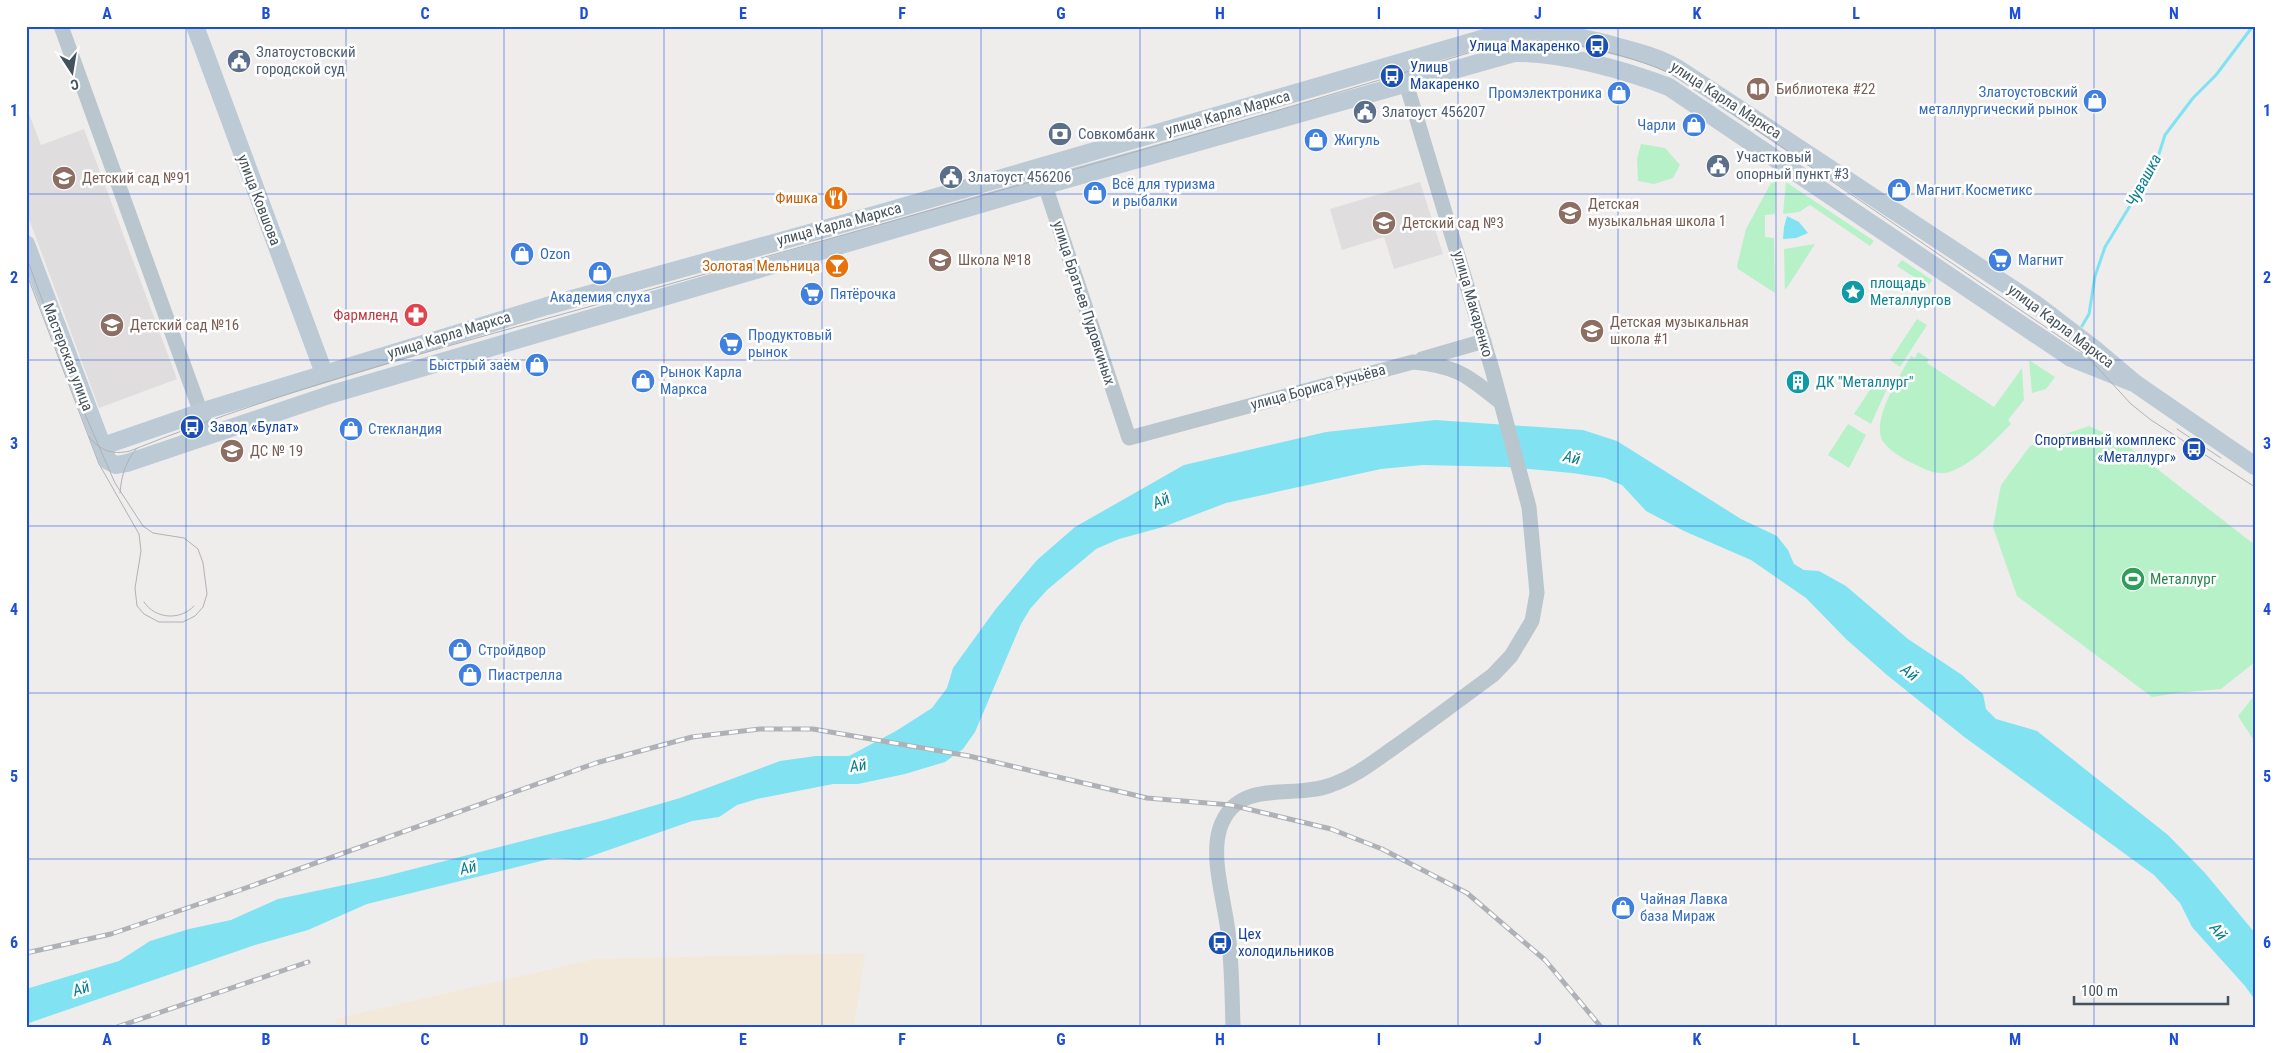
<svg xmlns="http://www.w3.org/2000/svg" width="2281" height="1053" font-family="'Roboto Condensed',sans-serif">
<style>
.education{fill:#e0ddde}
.green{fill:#b7f1c8}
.sand{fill:#f2e9db}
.water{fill:#81e3f1}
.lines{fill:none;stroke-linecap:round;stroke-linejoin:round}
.stream{stroke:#81e3f1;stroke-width:3}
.tertiary{stroke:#b9c6cd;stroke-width:15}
.secondary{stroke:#bbcad5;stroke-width:18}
.tram{stroke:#aeb2b7;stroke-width:1}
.rail-casing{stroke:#aeb2b7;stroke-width:5}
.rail{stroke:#fff;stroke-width:3;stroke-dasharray:9;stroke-linecap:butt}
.grid{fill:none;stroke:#1d4ed8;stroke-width:1;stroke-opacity:0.55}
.labels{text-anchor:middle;stroke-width:5;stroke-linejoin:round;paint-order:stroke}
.transit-label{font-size:15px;fill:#164399;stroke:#fff;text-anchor:start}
.service-label{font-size:15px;fill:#4e5e75;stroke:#fff;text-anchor:start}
.education-label{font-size:15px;fill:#785e54;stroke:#fff;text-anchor:start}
.shop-label{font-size:15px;fill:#366cbe;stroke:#fff;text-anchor:start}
.street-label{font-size:15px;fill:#44525b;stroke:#fff}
.food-label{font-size:15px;fill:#c56008;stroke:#fff;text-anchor:end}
.culture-label{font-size:15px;fill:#0d838f;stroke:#fff;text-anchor:start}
.health-label{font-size:15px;fill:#be3a42;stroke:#fff;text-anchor:end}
.leisure-label{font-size:15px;fill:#27864d;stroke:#fff;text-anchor:start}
.water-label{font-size:16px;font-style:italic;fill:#077e8f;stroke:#fff}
.neatline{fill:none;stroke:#1d4ed8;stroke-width:2}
.grid-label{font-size:16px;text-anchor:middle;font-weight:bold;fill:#1d4ed8}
</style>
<rect width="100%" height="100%" fill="#efecec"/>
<path class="education" d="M26,106L41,145L84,129L177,379L99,408L26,211Z
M1420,182L1443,254L1394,269L1384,237L1342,250L1330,209Z"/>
<path class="green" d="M1641,144L1665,148L1680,165L1673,178L1654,184L1638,181L1637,159Z
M1776,182L1775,214L1765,215V237L1774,238L1775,293L1738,269L1737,266L1746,229L1771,183Z
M1786,182L1874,241L1870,246L1810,205L1799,212L1783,214Z
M1815,244L1788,286L1785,290L1784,249Z
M1902,260L1932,280L1928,286L1897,266Z
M1917,319L1927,325L1900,367L1890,360Z
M1918,352L1929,359L1927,363L1994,407L2022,368L2024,400L2008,420L2011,424C1994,441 1975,462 1952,471C1937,477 1925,469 1912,463C1903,459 1887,449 1882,440C1872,418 1900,375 1911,356L1915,358Z
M2029,360L2055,377L2046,389L2032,393Z
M1879,376L1890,382L1871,424L1854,414Z
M1848,424L1866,435L1849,468L1828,455Z
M2089,426L2120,440L2255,545V662L2221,689L2177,693L2152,697L2017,596L1993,527L2001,485L2030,446Z
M2255,695V742L2238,716Z"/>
<path class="sand" d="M865,953L854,1027H337L335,1019L595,959Z"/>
<path class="water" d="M1787,216L1799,222L1808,233L1796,238L1783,239L1784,227Z
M1435,420L1583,430L1617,441L1741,519L1777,536L1788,550L1794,564L1804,570L1819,571L1846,586L1908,639L1962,675L1983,694L1986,709L1996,719L2037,731L2168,835L2205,873L2255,933V1000L2245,986L2192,927L2180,903L2154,875L1963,736L1887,675L1846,639L1806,598L1751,560L1684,531L1646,511L1622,485L1605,478L1572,473L1507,467L1423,465L1381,469L1226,503L1163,527L1119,539L1096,549L1047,590L1030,609L1021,624L975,732L963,749L945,762L905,774L858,784H833L757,799L737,805L719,817L692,821L580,860L553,858L367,904L308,930L255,945L26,1024V989L119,961L150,941L189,929L231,920L278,899L382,877L601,821L680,798L780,761L816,756H849L896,731L932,708L947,688L953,668L995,610L1037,560L1075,527L1184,465L1326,432Z"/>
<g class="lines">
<path class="stream" d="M2082,326L2089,314L2095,276L2105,247L2156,163L2165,135L2193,98L2216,75L2253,26"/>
<path class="tertiary" d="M61,26L209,435
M1039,167L1129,438L1413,362C1457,366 1467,375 1500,402
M1422,359L1484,341
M1233,1027C1232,995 1232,964 1228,932C1225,902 1210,858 1220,828C1237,777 1292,800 1331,785C1357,776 1377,759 1399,744C1431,721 1462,698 1493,675L1511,656L1532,621L1537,593L1529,507L1492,369L1400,63"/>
<path class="secondary" d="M195,26L324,373
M26,244L108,461L116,465L127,463L332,394L1046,185L1514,53C1560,52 1625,70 1669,87L2071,358L2136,384
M103,446L210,409L547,306L878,214L1509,31C1544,28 1570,35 1604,43C1630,50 1654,55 1677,68L2034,303L2097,351L2136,384L2255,466"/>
<path class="tram" d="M26,256L80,403L115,483L143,526L153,533L184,538L198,549L203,563L207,594L203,607L195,616L183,622H159L144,614L137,606L135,588L141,551L139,534L99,464L26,272
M2177,429L2221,458
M89,437C101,451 112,455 130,451C298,383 477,339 652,289C937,208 1221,130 1504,42C1547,34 1616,52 1658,68C1671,73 1683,81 1695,88L2085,354L2131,404L2151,420L2255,487
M120,493C121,477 126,460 137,448
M144,602C155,619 180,621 194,606"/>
<g class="rail-casing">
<path id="rail" d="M26,953L111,934L240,890L596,763L692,737L760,729H813L969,756L1147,798L1231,805L1331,829L1382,849L1467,893L1545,960L1601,1027
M117,1027L308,962"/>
</g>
<use href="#rail" class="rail"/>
</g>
<path class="grid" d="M186,26V1027M346,26V1027M504,26V1027M664,26V1027M822,26V1027M981,26V1027M1140,26V1027M1300,26V1027M1458,26V1027M1618,26V1027M1776,26V1027M1935,26V1027M2094,26V1027M26,194H2255M26,360H2255M26,526H2255M26,693H2255M26,859H2255"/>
<defs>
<g id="bus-disc" transform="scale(1.25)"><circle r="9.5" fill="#1a4fb4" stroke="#fff"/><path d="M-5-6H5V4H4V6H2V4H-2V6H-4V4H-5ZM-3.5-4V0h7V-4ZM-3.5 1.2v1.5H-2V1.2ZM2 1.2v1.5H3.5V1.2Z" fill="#fff"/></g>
<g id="civic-disc" transform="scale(1.25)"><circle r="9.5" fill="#5c6f8a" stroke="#fff"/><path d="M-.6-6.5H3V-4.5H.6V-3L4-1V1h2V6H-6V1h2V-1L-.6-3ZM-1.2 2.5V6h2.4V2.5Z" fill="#fff"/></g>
<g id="library-disc" transform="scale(1.25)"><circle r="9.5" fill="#8d6e63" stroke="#fff"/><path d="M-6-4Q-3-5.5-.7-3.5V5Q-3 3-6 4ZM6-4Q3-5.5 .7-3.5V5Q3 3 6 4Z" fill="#fff"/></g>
<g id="shop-disc" transform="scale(1.25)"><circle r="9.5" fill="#3f7fe0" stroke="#fff"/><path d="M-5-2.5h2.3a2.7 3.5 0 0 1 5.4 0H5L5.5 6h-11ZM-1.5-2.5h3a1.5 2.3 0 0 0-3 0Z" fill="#fff"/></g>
<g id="bank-disc" transform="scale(1.25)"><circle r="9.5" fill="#5c6f8a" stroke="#fff"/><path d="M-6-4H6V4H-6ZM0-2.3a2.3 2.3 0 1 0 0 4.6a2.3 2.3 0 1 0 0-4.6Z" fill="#fff"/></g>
<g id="school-disc" transform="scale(1.25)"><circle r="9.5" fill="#8d6e63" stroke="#fff"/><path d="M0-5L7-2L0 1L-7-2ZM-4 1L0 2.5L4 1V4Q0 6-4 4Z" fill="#fff"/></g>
<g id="restaurant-disc" transform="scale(1.25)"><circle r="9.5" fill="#e8710a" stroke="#fff"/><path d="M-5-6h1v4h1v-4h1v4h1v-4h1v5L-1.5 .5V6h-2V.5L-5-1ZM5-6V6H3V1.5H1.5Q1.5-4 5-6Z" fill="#fff"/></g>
<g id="supermarket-disc" transform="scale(1.25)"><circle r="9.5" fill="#3f7fe0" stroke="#fff"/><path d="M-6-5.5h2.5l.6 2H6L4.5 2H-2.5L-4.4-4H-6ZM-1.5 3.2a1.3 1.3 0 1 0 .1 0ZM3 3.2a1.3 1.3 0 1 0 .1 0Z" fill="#fff"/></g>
<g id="bar-disc" transform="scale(1.25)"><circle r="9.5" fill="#e8710a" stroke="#fff"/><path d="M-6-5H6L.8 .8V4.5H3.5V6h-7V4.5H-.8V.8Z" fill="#fff"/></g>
<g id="sight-disc" transform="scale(1.25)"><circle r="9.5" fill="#0f9aa8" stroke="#fff"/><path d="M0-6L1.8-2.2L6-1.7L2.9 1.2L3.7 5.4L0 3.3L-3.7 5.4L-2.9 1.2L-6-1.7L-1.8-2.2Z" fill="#fff"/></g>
<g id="pharmacy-disc" transform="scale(1.25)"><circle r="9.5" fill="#e0444e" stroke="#fff"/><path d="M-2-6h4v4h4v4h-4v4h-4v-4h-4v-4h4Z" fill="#fff"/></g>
<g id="building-disc" transform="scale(1.25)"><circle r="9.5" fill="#0f9aa8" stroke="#fff"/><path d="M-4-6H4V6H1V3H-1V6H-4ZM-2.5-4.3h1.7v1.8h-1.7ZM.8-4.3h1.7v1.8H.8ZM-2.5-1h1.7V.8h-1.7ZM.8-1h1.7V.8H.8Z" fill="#fff"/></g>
<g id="stadium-disc" transform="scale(1.25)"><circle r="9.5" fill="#2e9e5b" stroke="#fff"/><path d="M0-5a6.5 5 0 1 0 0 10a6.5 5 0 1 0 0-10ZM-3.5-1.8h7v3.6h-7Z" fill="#fff"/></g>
</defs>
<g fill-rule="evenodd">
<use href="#bus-disc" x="1597" y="46"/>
<use href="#civic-disc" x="239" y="61"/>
<use href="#bus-disc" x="1392" y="76"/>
<use href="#library-disc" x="1758" y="89"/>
<use href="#shop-disc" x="1619" y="93"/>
<use href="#shop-disc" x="2095" y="101"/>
<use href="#civic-disc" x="1365" y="112"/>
<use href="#shop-disc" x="1694" y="125"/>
<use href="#bank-disc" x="1060" y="134"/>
<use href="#shop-disc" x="1316" y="140"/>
<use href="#civic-disc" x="1718" y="166"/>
<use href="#civic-disc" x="951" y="177"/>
<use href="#school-disc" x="64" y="178"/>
<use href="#shop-disc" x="1899" y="190"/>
<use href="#shop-disc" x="1095" y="193"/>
<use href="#restaurant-disc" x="836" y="198"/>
<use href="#school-disc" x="1570" y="213"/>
<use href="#school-disc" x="1384" y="223"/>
<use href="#shop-disc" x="522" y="254"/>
<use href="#school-disc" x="940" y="260"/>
<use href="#supermarket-disc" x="2000" y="260"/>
<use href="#bar-disc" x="837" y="266"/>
<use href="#shop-disc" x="600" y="273"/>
<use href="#sight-disc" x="1853" y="292"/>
<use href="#supermarket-disc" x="812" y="294"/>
<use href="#pharmacy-disc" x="416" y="315"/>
<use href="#school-disc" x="112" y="325"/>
<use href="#school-disc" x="1592" y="331"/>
<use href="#supermarket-disc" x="731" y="344"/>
<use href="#shop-disc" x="537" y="365"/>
<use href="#shop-disc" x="643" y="381"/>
<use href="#building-disc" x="1798" y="382"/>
<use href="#bus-disc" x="192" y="427"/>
<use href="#shop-disc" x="351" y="429"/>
<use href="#bus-disc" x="2194" y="449"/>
<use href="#school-disc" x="232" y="451"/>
<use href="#stadium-disc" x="2133" y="579"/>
<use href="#shop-disc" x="460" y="650"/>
<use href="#shop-disc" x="470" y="675"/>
<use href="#shop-disc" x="1623" y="908"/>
<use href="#bus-disc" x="1220" y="943"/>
</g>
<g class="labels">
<g class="transit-label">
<text x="1580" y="51" text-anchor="end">Улица Макаренко</text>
<text x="1410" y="72">Улицв<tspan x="1410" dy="17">Макаренко</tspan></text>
<text x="210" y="432">Завод «Булат»</text>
<text x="2176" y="445" text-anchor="end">Спортивный комплекс<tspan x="2176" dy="17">«Металлург»</tspan></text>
<text x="1238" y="939">Цех<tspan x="1238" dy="17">холодильников</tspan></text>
</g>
<g class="service-label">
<text x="256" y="57">Златоустовский<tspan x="256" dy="17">городской суд</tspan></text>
<text x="1382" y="117">Златоуст 456207</text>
<text x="1078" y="139">Совкомбанк</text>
<text x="1736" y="162">Участковый<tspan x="1736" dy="17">опорный пункт #3</tspan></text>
<text x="968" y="182">Златоуст 456206</text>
</g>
<g class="education-label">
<text x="1776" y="94">Библиотека #22</text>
<text x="82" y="183">Детский сад №91</text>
<text x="1588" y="209">Детская<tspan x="1588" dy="17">музыкальная школа 1</tspan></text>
<text x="1402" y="228">Детский сад №3</text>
<text x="958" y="265">Школа №18</text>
<text x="1610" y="327">Детская музыкальная<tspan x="1610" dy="17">школа #1</tspan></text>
<text x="130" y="330">Детский сад №16</text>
<text x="250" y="456">ДС № 19</text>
</g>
<g class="shop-label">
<text x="2078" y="97" text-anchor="end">Златоустовский<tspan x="2078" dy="17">металлургический рынок</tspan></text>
<text x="1602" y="98" text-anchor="end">Промэлектроника</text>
<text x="1676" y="130" text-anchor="end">Чарли</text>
<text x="1334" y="145">Жигуль</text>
<text x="1112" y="189">Всё для туризма<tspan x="1112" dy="17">и рыбалки</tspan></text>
<text x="1916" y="195">Магнит Косметикс</text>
<text x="540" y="259">Ozon</text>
<text x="2018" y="265">Магнит</text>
<text x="830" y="299">Пятёрочка</text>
<text x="600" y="302" text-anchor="middle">Академия слуха</text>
<text x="748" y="340">Продуктовый<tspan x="748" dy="17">рынок</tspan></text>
<text x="520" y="370" text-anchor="end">Быстрый заём</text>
<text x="660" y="377">Рынок Карла<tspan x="660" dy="17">Маркса</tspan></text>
<text x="368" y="434">Стекландия</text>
<text x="478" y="655">Стройдвор</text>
<text x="488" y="680">Пиастрелла</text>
<text x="1640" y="904">Чайная Лавка<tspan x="1640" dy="17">база Мираж</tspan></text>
</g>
<g class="street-label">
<text transform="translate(1726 100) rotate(33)" y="5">улица Карла Маркса</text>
<text transform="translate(1228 113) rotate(-16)" y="5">улица Карла Маркса</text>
<text transform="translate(259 200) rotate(69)" y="5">улица Ковшова</text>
<text transform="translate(839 224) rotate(-15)" y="5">улица Карла Маркса</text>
<text transform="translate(1084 303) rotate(72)" y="5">улица Братьев Пудовкиных</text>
<text transform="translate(1473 304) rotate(74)" y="5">улица Макаренко</text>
<text transform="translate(2061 326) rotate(37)" y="5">улица Карла Маркса</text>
<text transform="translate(449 335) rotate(-17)" y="5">улица Карла Маркса</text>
<text transform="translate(68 357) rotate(69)" y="5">Мастерская улица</text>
<text transform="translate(1318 387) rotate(-15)" y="5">улица Бориса Ручьёва</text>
</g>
<g class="food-label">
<text x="818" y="203">Фишка</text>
<text x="820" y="271">Золотая Мельница</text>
</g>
<g class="culture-label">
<text x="1870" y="288">площадь<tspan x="1870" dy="17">Металлургов</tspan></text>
<text x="1816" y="387">ДК "Металлург"</text>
</g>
<g class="health-label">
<text x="398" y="320">Фармленд</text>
</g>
<g class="leisure-label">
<text x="2150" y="584">Металлург</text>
</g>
<g class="water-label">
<text transform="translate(2143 180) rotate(-62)" y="6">Чувашка</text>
<text transform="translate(1572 457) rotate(12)" y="6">Ай</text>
<text transform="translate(1161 500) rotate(-23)" y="6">Ай</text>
<text transform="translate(1910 672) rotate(38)" y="6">Ай</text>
<text transform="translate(858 765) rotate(-10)" y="6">Ай</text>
<text transform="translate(468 867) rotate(-13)" y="6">Ай</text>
<text transform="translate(2219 931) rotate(51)" y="6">Ай</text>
<text transform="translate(81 988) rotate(-18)" y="6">Ай</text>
</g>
</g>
<rect width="2281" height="1053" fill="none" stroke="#ffffff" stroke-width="55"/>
<g transform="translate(72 72) rotate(168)" stroke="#ffffff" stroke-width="4" paint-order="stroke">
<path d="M0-4L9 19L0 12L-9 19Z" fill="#44525b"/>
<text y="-8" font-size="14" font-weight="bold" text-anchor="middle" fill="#44525b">С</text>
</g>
<path d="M2074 996v8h154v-8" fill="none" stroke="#44525b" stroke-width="2.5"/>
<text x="2081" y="996" font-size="15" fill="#44525b" stroke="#ffffff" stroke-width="4" paint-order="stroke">100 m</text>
<rect x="28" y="28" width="2226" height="998" class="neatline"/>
<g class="grid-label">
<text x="107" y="19">A</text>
<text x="266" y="19">B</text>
<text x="425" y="19">C</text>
<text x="584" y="19">D</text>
<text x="743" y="19">E</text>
<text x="902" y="19">F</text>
<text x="1061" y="19">G</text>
<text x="1220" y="19">H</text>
<text x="1379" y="19">I</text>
<text x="1538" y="19">J</text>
<text x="1697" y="19">K</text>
<text x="1856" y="19">L</text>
<text x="2015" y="19">M</text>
<text x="2174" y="19">N</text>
<text x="14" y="116">1</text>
<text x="2267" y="116">1</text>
<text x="14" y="283">2</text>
<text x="2267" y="283">2</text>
<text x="14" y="449">3</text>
<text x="2267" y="449">3</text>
<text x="14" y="615">4</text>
<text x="2267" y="615">4</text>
<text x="14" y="782">5</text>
<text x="2267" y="782">5</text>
<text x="14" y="948">6</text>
<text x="2267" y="948">6</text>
<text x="107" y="1045">A</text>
<text x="266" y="1045">B</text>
<text x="425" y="1045">C</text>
<text x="584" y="1045">D</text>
<text x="743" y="1045">E</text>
<text x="902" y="1045">F</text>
<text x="1061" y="1045">G</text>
<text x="1220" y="1045">H</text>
<text x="1379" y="1045">I</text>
<text x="1538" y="1045">J</text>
<text x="1697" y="1045">K</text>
<text x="1856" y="1045">L</text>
<text x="2015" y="1045">M</text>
<text x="2174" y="1045">N</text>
</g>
</svg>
